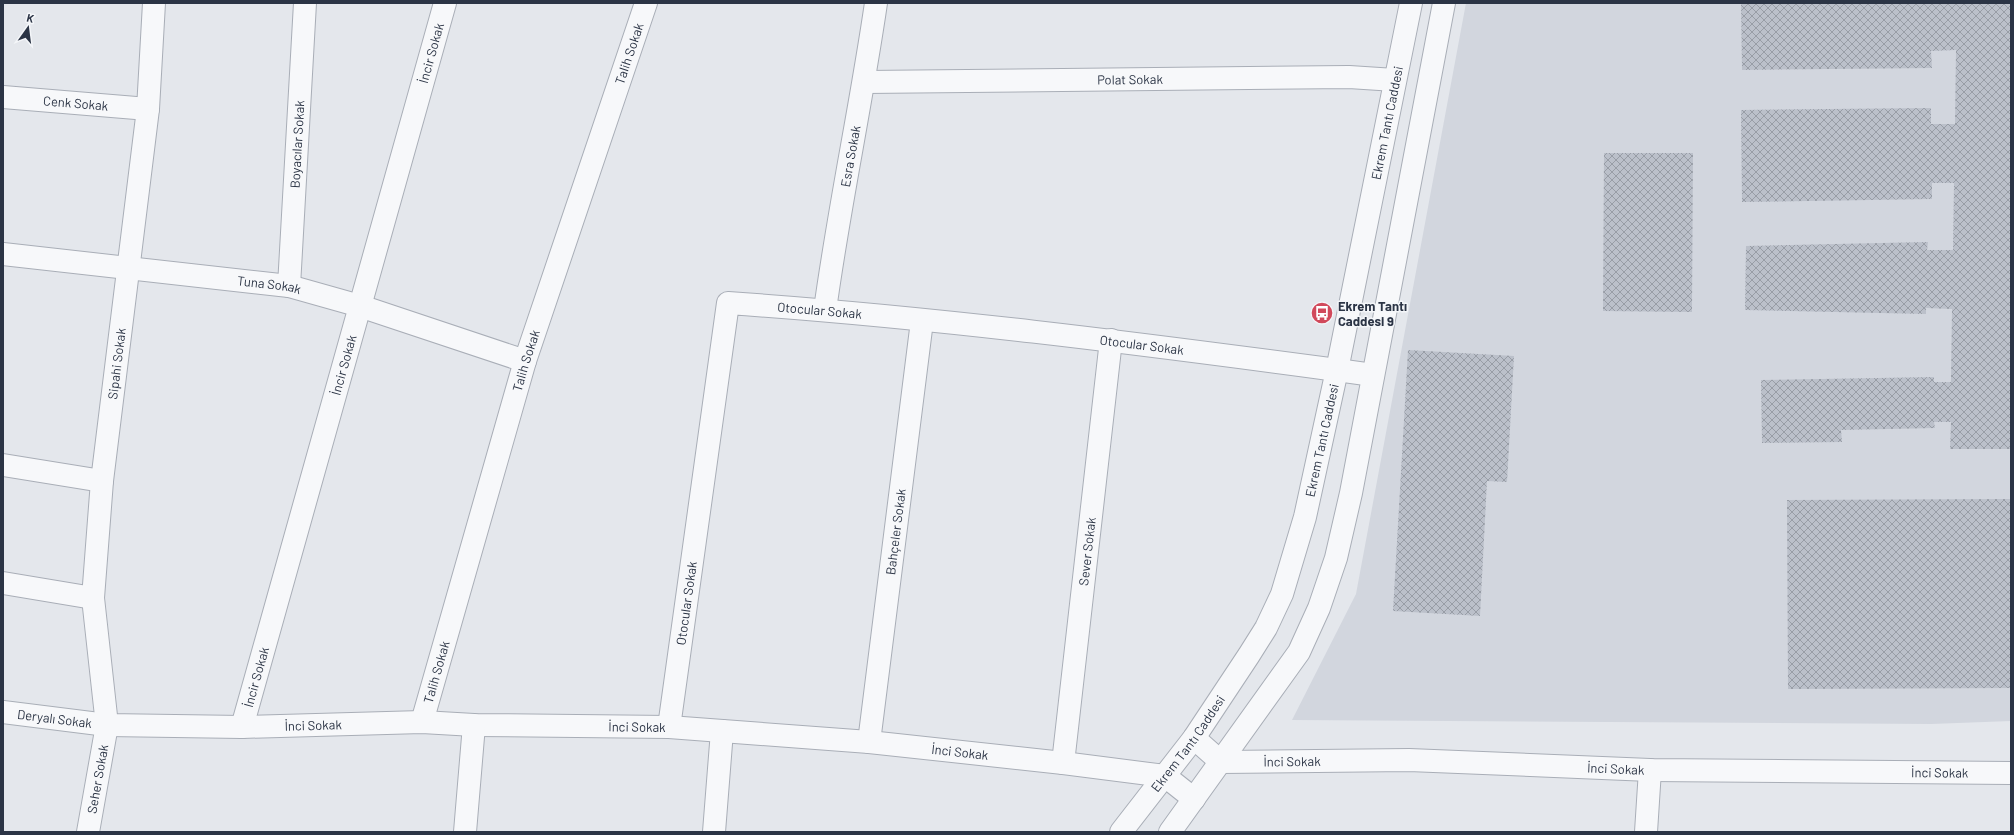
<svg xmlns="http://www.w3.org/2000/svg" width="2014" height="835" font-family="Barlow,sans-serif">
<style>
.built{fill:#d2d6de}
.building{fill:url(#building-cross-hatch)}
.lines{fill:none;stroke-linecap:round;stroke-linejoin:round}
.minor-casing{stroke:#a9aeb7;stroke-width:24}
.tertiary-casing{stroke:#a9aeb7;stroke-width:24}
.minor{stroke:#f7f8fa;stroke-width:22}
.tertiary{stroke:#f7f8fa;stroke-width:22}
.labels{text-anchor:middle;stroke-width:3;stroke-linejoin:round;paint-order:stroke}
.street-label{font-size:13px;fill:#2b3445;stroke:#f4f6f9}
.poi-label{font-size:13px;font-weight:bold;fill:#2b3445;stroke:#f4f6f9;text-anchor:start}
</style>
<defs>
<pattern id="building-cross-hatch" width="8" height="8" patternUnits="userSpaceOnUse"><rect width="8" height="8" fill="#bbc0ca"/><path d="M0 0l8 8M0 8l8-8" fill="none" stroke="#989da6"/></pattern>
</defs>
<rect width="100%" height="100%" fill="#e4e7ec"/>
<path class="built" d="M1466,3H2011V721L1931,724L1292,720L1356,594Z"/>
<path class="building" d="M1741,3H2011V449H1950L1951,422H1934L1935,428L1841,430L1842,442L1762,443L1761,380L1934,377V382H1951L1952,309L1926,308V314L1745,310L1746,246L1928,242L1927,250H1953L1954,183H1932V199L1742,202L1741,110L1931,108V124H1955L1956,50L1931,51L1932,68L1742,70Z
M1604,153H1693L1692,312L1603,311Z
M1408,350L1514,356L1507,482L1487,481L1480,616L1393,611Z
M2011,499V688L1788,689L1787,500Z"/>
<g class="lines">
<g class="minor-casing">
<g id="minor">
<path id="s1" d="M865,82L1349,77L1395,80"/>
<path id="s2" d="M3,97L148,109"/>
<path id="s3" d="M3,254L289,286L360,306L525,361"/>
<path id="s4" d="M289,286L305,3"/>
<path id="s5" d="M825,310C839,207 861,106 876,3"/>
<path d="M3,465L102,481"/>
<path d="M3,583L93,598"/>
<path id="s6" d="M3,712L107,725L242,727L422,722L474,725L669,727L869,742L1063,763L1165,776"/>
<path id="s7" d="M422,722L525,361L646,3"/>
<path id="s8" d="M242,727L445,3"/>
<path id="s9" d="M669,727L728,303C932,317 1135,343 1337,370"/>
<path id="s10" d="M869,742L922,321"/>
<path id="s11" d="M1221,762L1409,760L1650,770L2011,773"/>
<path id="s12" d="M1063,763L1111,340"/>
<path id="s13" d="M88,832L107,725L93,598L102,481L148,109L154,3"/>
<path d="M465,832L474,725"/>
<path d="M714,832L722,731"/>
<path d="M1646,832L1650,770"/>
</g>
</g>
<g class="tertiary-casing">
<g id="tertiary">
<path d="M1337,370L1373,375"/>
<path d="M1194,738L1221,762"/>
<path d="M1165,776L1194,799"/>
<path id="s14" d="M1121,832L1194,738L1249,655L1266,628L1282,594L1305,517L1337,370L1411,3"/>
<path d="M1170,832L1299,652L1319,608L1336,558L1351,493L1444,3"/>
</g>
</g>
<use href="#minor" class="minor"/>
<use href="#tertiary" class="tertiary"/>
</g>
<defs>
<g id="bus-disc" transform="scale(1.15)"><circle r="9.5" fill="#d1495b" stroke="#f4f6f9"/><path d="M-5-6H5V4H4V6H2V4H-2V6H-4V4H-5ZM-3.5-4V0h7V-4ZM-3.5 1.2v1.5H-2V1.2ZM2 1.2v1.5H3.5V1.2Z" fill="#fff"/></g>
</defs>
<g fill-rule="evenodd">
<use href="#bus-disc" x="1322" y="313"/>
</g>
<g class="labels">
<g class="street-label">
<text dy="5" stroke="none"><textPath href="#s8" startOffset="700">İncir Sokak</textPath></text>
<text dy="5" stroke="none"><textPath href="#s7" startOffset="700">Talih Sokak</textPath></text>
<text dy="5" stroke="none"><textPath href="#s1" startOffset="265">Polat Sokak</textPath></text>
<text dy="5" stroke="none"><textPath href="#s2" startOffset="73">Cenk Sokak</textPath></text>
<text dy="5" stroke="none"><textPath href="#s14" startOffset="771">Ekrem Tantı Caddesi</textPath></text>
<text dy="5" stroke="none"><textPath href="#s4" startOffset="142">Boyacılar Sokak</textPath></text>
<text dy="5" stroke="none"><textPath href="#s5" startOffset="156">Esra Sokak</textPath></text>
<text dy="5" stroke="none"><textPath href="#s3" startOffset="268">Tuna Sokak</textPath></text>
<text dy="5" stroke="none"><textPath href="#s9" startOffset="520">Otocular Sokak</textPath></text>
<text dy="5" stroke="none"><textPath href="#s9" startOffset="844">Otocular Sokak</textPath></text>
<text dy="5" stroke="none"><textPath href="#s7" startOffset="376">Talih Sokak</textPath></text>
<text dy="5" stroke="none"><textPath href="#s13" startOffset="472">Sipahi Sokak</textPath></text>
<text dy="5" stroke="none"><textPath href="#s8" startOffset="376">İncir Sokak</textPath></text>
<text dy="5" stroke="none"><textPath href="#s14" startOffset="447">Ekrem Tantı Caddesi</textPath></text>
<text dy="5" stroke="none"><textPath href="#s10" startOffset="212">Bahçeler Sokak</textPath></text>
<text dy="5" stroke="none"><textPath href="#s12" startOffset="213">Sever Sokak</textPath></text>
<text dy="5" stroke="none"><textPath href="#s9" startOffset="125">Otocular Sokak</textPath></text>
<text dy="5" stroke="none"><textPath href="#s7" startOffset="52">Talih Sokak</textPath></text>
<text dy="5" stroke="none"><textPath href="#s8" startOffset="52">İncir Sokak</textPath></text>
<text dy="5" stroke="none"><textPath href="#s6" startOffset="52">Deryalı Sokak</textPath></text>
<text dy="5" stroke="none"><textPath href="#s6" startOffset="311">İnci Sokak</textPath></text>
<text dy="5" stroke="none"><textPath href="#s6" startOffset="635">İnci Sokak</textPath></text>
<text dy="5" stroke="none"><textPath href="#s14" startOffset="111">Ekrem Tantı Caddesi</textPath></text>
<text dy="5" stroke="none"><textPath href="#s6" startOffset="959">İnci Sokak</textPath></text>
<text dy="5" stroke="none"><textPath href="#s11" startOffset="71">İnci Sokak</textPath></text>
<text dy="5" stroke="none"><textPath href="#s11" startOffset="395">İnci Sokak</textPath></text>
<text dy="5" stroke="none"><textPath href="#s11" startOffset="719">İnci Sokak</textPath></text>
<text dy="5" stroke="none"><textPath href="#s13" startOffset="54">Seher Sokak</textPath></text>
</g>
<g class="poi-label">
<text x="1338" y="311">Ekrem Tantı<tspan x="1338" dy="15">Caddesi 9</tspan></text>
</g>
</g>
<rect width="2014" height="835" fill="none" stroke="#2b3445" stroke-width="8"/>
<g transform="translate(28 28) rotate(14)" stroke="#f4f6f9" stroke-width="3" paint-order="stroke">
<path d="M0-3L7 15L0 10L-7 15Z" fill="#2b3445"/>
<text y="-6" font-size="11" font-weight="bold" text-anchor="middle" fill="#2b3445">K</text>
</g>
</svg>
